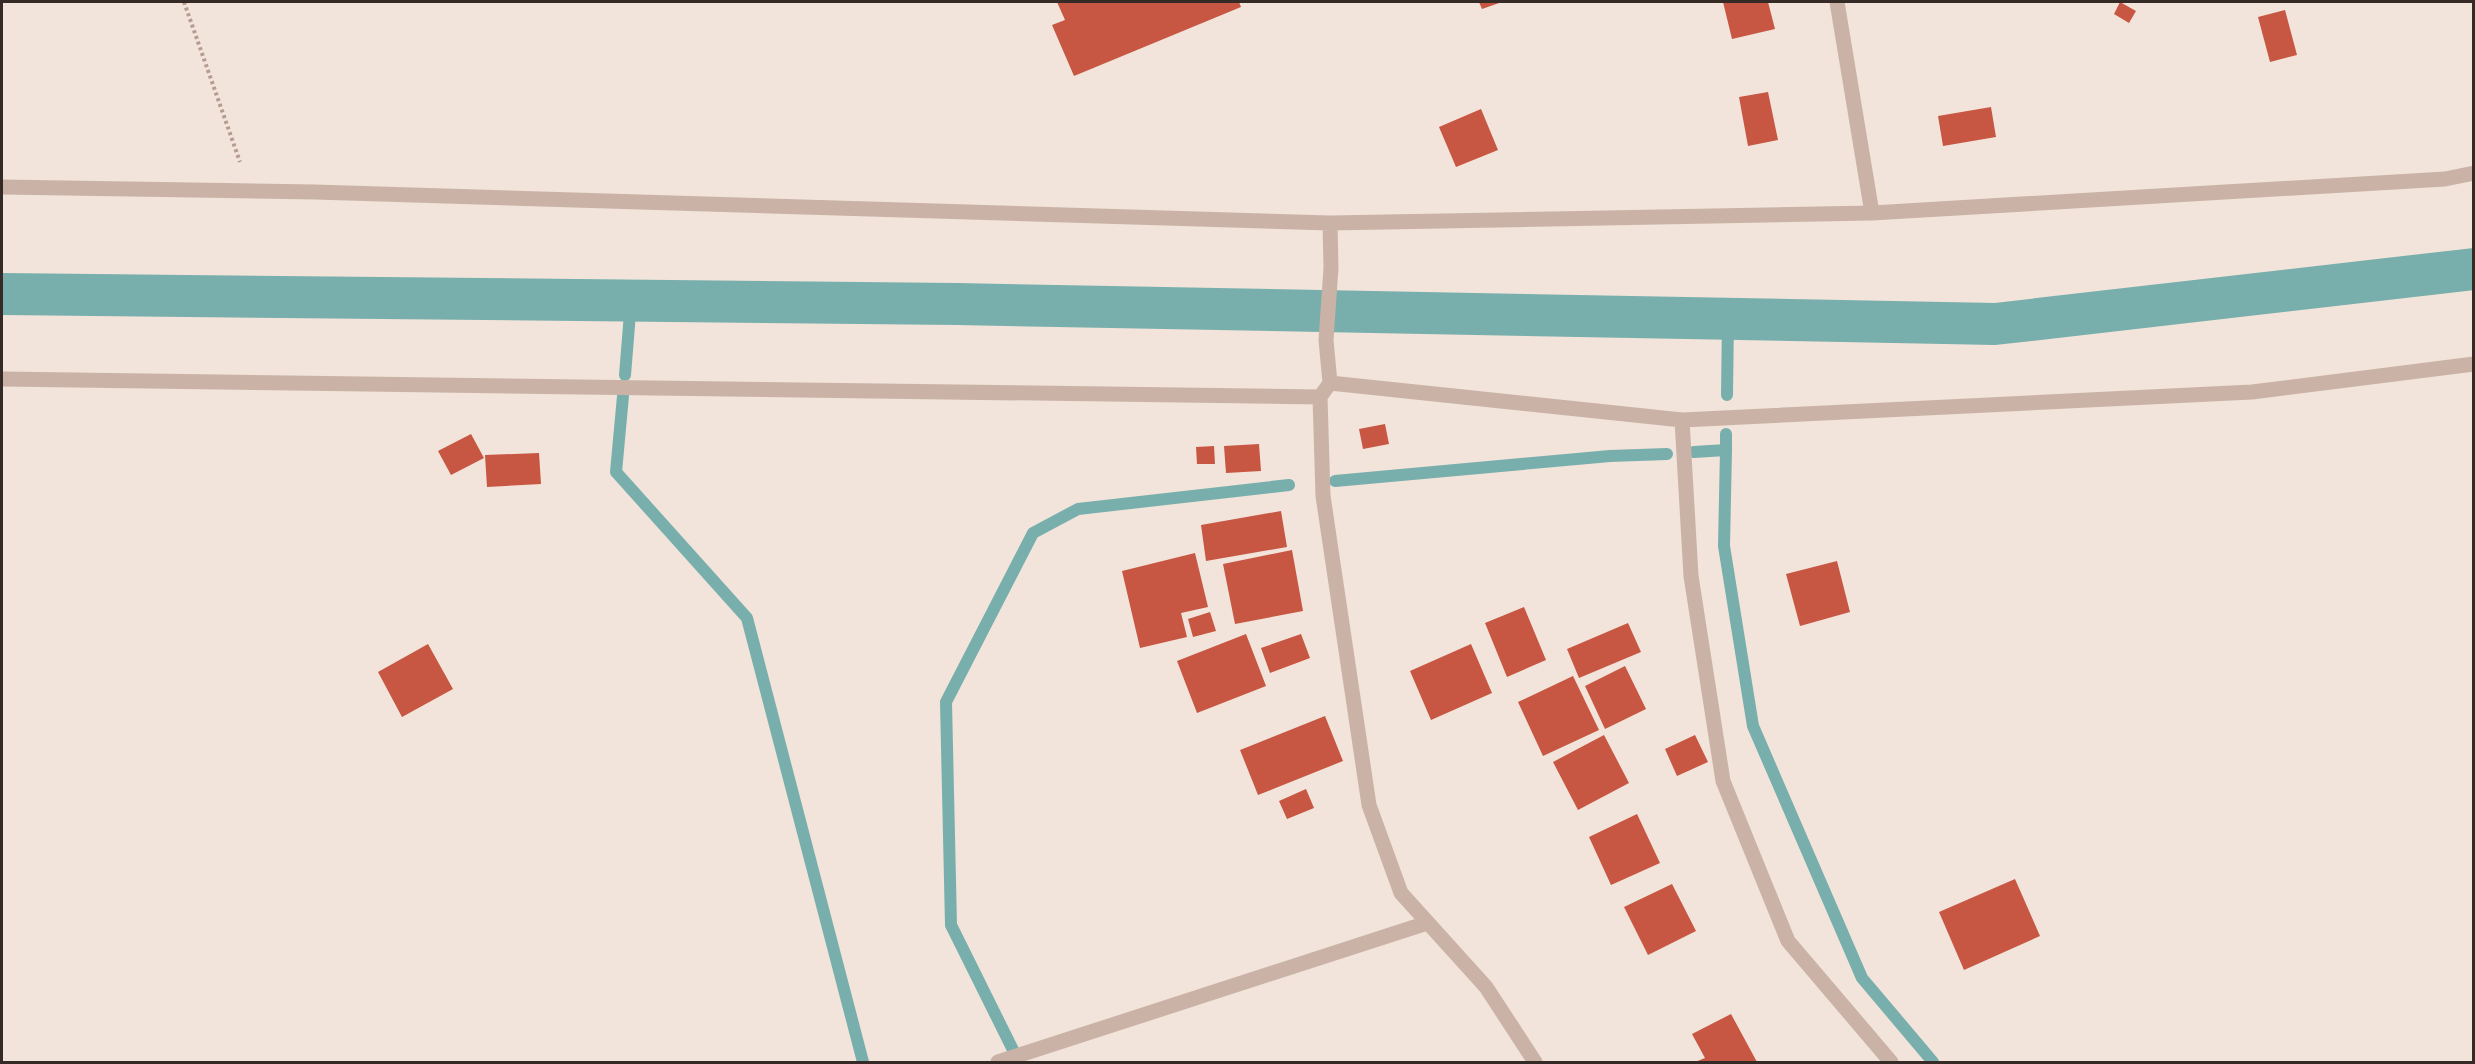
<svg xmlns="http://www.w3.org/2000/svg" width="2475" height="1064" font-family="'Fira Sans',sans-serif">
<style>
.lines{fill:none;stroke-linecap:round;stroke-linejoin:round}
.stream{stroke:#78afac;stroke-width:12}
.canal{stroke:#78afac;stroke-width:42}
.building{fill:#c75642}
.path{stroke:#b69c90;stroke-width:4;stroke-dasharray:3 3;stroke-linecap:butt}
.minor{stroke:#cab3a6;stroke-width:15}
</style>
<rect width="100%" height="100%" fill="#f2e4da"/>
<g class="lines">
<path class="stream" d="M625,375L631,301
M1727,395L1728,319
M623,396L616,472L747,618L863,1062
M1726,450L1724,546L1753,726L1862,978L1933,1062
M1694,452L1726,450V434
M1335,481L1610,456L1667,454
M1019,1062L951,925L946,702L1033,533L1078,509L1289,485"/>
<path class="canal" d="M2,294L957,304L1995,324L2474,269"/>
</g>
<path class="building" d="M1057,2H1239L1241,7L1074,76L1052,25L1065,20Z
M1479,2H1502L1482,9Z
M1723,2H1768L1775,29L1732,39Z
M2120,2L2136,11L2129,23L2114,14Z
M2285,10L2297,55L2270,62L2258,17Z
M1768,92L1778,140L1748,146L1739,97Z
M1991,107L1996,137L1943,146L1938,116Z
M1481,109L1498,150L1456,167L1439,127Z
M1385,424L1389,444L1363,449L1359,429Z
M471,434L484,458L451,475L438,451Z
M1259,444L1261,471L1226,473L1224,446Z
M1214,446L1215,464H1197L1196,447Z
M539,453L541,484L487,487L485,455Z
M1281,511L1287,547L1206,561L1201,525Z
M1292,550L1303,611L1235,624L1223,564Z
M1195,553L1208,607L1181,613L1187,637L1140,648L1122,571Z
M1837,561L1850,612L1800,626L1786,574Z
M1524,607L1546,660L1507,677L1485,623Z
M1210,612L1216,631L1193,637L1188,619Z
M1628,623L1641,652L1579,678L1567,649Z
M1246,634L1266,686L1197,713L1177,661Z
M1301,634L1310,658L1270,673L1261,648Z
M428,644L453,689L402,717L378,672Z
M1471,644L1492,693L1431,720L1410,671Z
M1625,666L1646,709L1605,729L1585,686Z
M1573,676L1599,730L1543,756L1518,702Z
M1325,716L1343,761L1258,795L1240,750Z
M1604,735L1629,783L1578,810L1553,762Z
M1695,735L1708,762L1677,776L1665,749Z
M1306,789L1314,808L1287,819L1279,801Z
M1637,814L1660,863L1611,885L1589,837Z
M2015,879L2040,936L1964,970L1939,912Z
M1672,884L1696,931L1648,955L1624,907Z
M1731,1014L1757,1062H1695L1705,1058L1692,1034Z"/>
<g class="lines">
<path class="path" d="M184,2L240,162"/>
<path class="minor" d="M1837,2L1872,213
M2,187L315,192L1330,223L1872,213L2445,179L2474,173
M1330,223L1331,268L1326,340L1330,383L1320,397L1323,496L1369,805L1401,893L1486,987L1535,1062
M2,379L1320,397
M1330,383L1682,420L2252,392L2474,364
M1682,420L1691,576L1723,781L1788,941L1891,1062
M998,1062L1427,923"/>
</g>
<rect width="2475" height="1064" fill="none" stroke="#362a27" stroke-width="6"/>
</svg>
